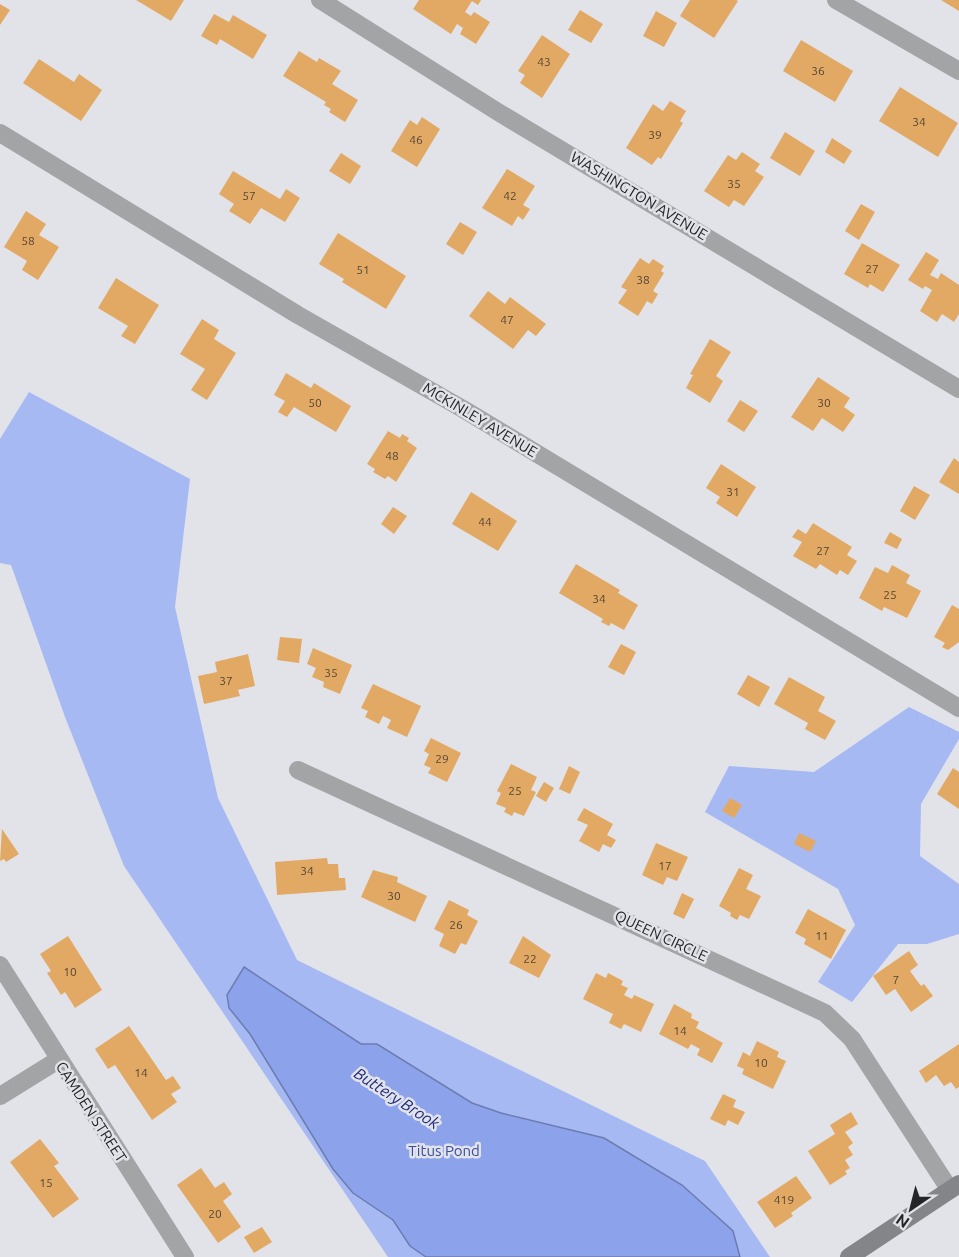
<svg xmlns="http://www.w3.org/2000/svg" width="959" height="1257" font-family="Ubuntu,sans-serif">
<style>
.green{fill:#a7b9f3}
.water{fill:#8ca2eb;stroke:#6d7cb0;stroke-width:1.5}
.building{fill:#e2a964}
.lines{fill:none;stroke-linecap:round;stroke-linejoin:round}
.street{stroke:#a3a4a6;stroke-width:18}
.secondary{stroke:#848588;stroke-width:18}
.labels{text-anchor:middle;stroke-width:5;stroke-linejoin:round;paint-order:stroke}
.number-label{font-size:12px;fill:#544636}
.street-label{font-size:15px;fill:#242527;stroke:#e1e3e9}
.park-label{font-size:15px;fill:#3a4ca1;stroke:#e1e3e9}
.water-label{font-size:16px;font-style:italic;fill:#1f2a7d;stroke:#e1e3e9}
</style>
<rect width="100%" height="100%" fill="#e1e3e9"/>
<path class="green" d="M29,392L190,479L175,607L218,798L297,960L705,1161L770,1257H388L124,866L65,717L11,565L0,563V439Z
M909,707L959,732V739L921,804L920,856L959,884V934L927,944H898L852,1002L818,982L855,925L838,889L705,812L729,766L814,772Z"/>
<path class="water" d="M244,967L361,1044H377L472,1103L501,1113L604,1138L682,1185L733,1231L740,1257H426L410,1246L393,1220L353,1193L333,1169L250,1034L229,1008L227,995Z"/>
<path class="building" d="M136,0H184L171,21Z
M419,0H481L478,5L472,1L465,12L471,16L474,12L490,22L476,44L460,34L463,28L457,24L451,34L413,9Z
M690,0H736L738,1L714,38L680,16Z
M941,0H959V11Z
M0,4L10,10L0,25Z
M580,10L603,24L591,43L568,30Z
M656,11L677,23L664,47L643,36Z
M214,14L229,22L233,15L267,35L253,59L220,39L217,45L201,36Z
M542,35L570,54L542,98L520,83L525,75L518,71Z
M801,40L853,71L835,102L783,71Z
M299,51L317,62L319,58L341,71L332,84L358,100L345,122L329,112L331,109L324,105L326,102L283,76Z
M39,59L74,82L79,74L102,90L81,121L23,83Z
M900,87L958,123L938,157L879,121Z
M670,101L686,111L680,121L683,123L661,159L658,157L652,165L626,148L653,104L663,111Z
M422,117L440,129L417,167L391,151L410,120L417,125Z
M785,132L815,151L800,176L770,158Z
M832,138L852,151L844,164L825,152Z
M742,152L760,164L755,171L764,177L744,206L734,200L729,207L704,191L728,155L736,160Z
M341,153L361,166L350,184L329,171Z
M507,169L535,186L523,205L530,209L523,220L518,216L512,226L482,208Z
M233,171L280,199L286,189L300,198L285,222L261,208L250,224L229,211L234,204L219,194Z
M861,204L875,212L859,240L845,231Z
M26,211L46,224L39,235L59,247L38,280L22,270L27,261L4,247Z
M460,222L477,232L463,255L446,244Z
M338,233L406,276L386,309L342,282L344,279L319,264Z
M862,243L900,265L883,292L870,284L868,288L844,274Z
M926,252L939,260L930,275L938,279L941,273L959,285V314L954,322L942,314L937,322L920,311L932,290L925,286L923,289L908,280Z
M640,258L649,264L653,259L664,266L661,271L664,273L653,291L658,294L652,304L647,301L638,316L618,303L627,290L621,287Z
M116,278L159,305L135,344L121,336L128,326L98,308Z
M488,291L505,304L510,297L546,324L536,336L528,330L513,349L469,316Z
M202,319L219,330L214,339L236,353L207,400L191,390L205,369L180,354Z
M710,339L731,352L716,376L723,381L710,403L686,388L693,375L690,374Z
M286,373L311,388L314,383L351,406L336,432L294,407L287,417L278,412L285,401L274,395Z
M818,377L850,398L844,407L855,415L843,432L822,418L813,431L791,417Z
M740,400L758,411L744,432L727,421Z
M388,431L400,438L402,434L409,438L407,441L417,448L396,482L388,476L385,479L373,472L375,469L367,464Z
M954,458L959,462V494L939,482Z
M721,464L756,487L737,517L716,503L720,497L706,488Z
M914,486L930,495L915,520L900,511Z
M471,492L517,521L498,551L452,524Z
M393,507L407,516L394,534L381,524Z
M813,523L852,547L847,555L857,561L848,575L840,570L837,575L820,564L816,569L793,556L802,542L792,537L798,529L806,534Z
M890,532L902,539L897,549L884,543Z
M576,564L620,590L618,593L638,605L624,630L611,623L609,626L601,622L603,619L559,593Z
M892,565L910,575L906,583L921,591L907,618L884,607L882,611L859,598L875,567L888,573Z
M952,605L959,609V642L948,650L942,647L945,643L934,637Z
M280,637L302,639L299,663L277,660Z
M621,644L636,652L624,675L608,667Z
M313,648L352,665L340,694L323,687L324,682L312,677L316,668L307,664Z
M248,654L255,686L238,690L240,696L204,704L198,676L217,672L215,662Z
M748,675L770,687L759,707L737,694Z
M789,677L825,697L818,711L836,721L825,740L805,729L808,723L774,704Z
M373,684L421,706L407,737L387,728L391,720L383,716L379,724L365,717L368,711L361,708Z
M431,738L461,753L447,782L428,773L431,768L424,765L429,754L424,751Z
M511,764L537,777L531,790L536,792L524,816L514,812L512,816L504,812L506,808L496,804L501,793L497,791Z
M569,766L580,772L570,794L559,789Z
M953,768L959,772V809L937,794Z
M544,782L554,788L546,802L536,796Z
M730,798L742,805L734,818L722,811Z
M584,808L613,824L607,835L616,840L611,848L603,844L599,852L579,841L588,825L577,820Z
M2,829L19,854L6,862L4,859L0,861Z
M799,833L816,841L810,852L794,844Z
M656,843L688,857L677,881L667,877L663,885L642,875Z
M327,858L328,864H338L339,878H345L346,890L277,895L275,862Z
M739,868L753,875L746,889L761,896L749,919L740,915L737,920L730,916L731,913L719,906Z
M373,870L398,877L397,882L427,896L415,922L361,897Z
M682,893L694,899L684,919L673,914Z
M449,900L469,910L467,915L478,921L466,945L461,943L455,954L439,946L444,934L434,929Z
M808,909L846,930L831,959L804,944L806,939L795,933Z
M68,936L102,990L75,1008L65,992L61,995L47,973L51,971L40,954Z
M523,936L551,955L539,978L509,963Z
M909,951L918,965L910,971L921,986L924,984L933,996L911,1012L895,989L886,995L873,976Z
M596,973L606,978L608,973L623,981L621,985L628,988L624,995L632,999L634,995L654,1004L641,1032L624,1024L621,1029L609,1023L613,1014L583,999Z
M674,1004L692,1014L691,1018L699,1022L696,1028L723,1043L712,1063L697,1055L700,1049L691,1044L688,1049L659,1034Z
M129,1026L166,1080L173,1076L181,1088L171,1094L177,1102L152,1120L115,1065L108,1069L95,1049Z
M757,1041L779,1052L777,1057L786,1061L773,1089L742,1074L744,1069L737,1066L743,1052L750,1056Z
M959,1044V1087L956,1089L951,1082L944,1086L936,1075L926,1083L919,1071Z
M723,1094L736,1100L733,1107L745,1112L738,1125L728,1120L725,1126L710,1119Z
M851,1112L858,1124L845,1132L853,1143L848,1147L853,1155L845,1160L850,1168L845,1171L847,1174L830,1185L808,1151L835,1134L830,1125Z
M40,1139L59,1163L54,1166L79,1199L53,1218L10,1162Z
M201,1168L215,1188L224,1182L232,1194L223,1201L241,1227L218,1243L177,1185Z
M796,1176L812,1198L791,1213L793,1216L775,1228L757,1202Z
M262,1227L272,1242L254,1253L244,1237Z"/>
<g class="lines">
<path class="street" d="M320,0L498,112L959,389
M836,0L959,71
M0,133L298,315L463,409L959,708
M298,770L825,1013L852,1039L950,1190
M0,965L185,1257
M0,1096L58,1060"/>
<path class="secondary" d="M849,1257L959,1184"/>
</g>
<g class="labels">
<g class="number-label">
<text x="544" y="66">43</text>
<text x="818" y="75">36</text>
<text x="919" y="126">34</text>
<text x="655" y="139">39</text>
<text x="416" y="144">46</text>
<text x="734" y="188">35</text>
<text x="249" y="200">57</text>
<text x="510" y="200">42</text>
<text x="28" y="245">58</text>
<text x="872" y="273">27</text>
<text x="363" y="274">51</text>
<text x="643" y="284">38</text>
<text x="507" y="324">47</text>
<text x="315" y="407">50</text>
<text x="824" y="407">30</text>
<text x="392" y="460">48</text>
<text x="733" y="496">31</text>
<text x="485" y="526">44</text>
<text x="823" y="555">27</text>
<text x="890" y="599">25</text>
<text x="599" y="603">34</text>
<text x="331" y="677">35</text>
<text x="226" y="685">37</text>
<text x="442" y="763">29</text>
<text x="515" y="795">25</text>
<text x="665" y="870">17</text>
<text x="307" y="875">34</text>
<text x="394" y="900">30</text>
<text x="456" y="929">26</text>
<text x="822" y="940">11</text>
<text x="530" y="963">22</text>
<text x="70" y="976">10</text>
<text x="896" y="984">7</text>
<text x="680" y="1035">14</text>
<text x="761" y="1067">10</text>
<text x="141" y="1077">14</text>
<text x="46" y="1187">15</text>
<text x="784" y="1204">419</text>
<text x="215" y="1218">20</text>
</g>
<g class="street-label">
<text transform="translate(639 196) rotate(31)" y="5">WASHINGTON AVENUE</text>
<text transform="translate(480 420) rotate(31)" y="5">MCKINLEY AVENUE</text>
<text transform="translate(661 936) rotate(25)" y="5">QUEEN CIRCLE</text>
<text transform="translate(91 1112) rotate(57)" y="5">CAMDEN STREET</text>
</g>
<g class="park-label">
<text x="444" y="1156">Titus Pond</text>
</g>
<g class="water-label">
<text transform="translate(397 1098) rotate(33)" y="6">Buttery Brook</text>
</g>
</g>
<g transform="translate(911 1209) rotate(215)" stroke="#e1e3e9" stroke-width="4.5" paint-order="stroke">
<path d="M0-4.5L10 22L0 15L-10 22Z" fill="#242527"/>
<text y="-9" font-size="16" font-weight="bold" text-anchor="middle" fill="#242527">N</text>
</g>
</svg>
